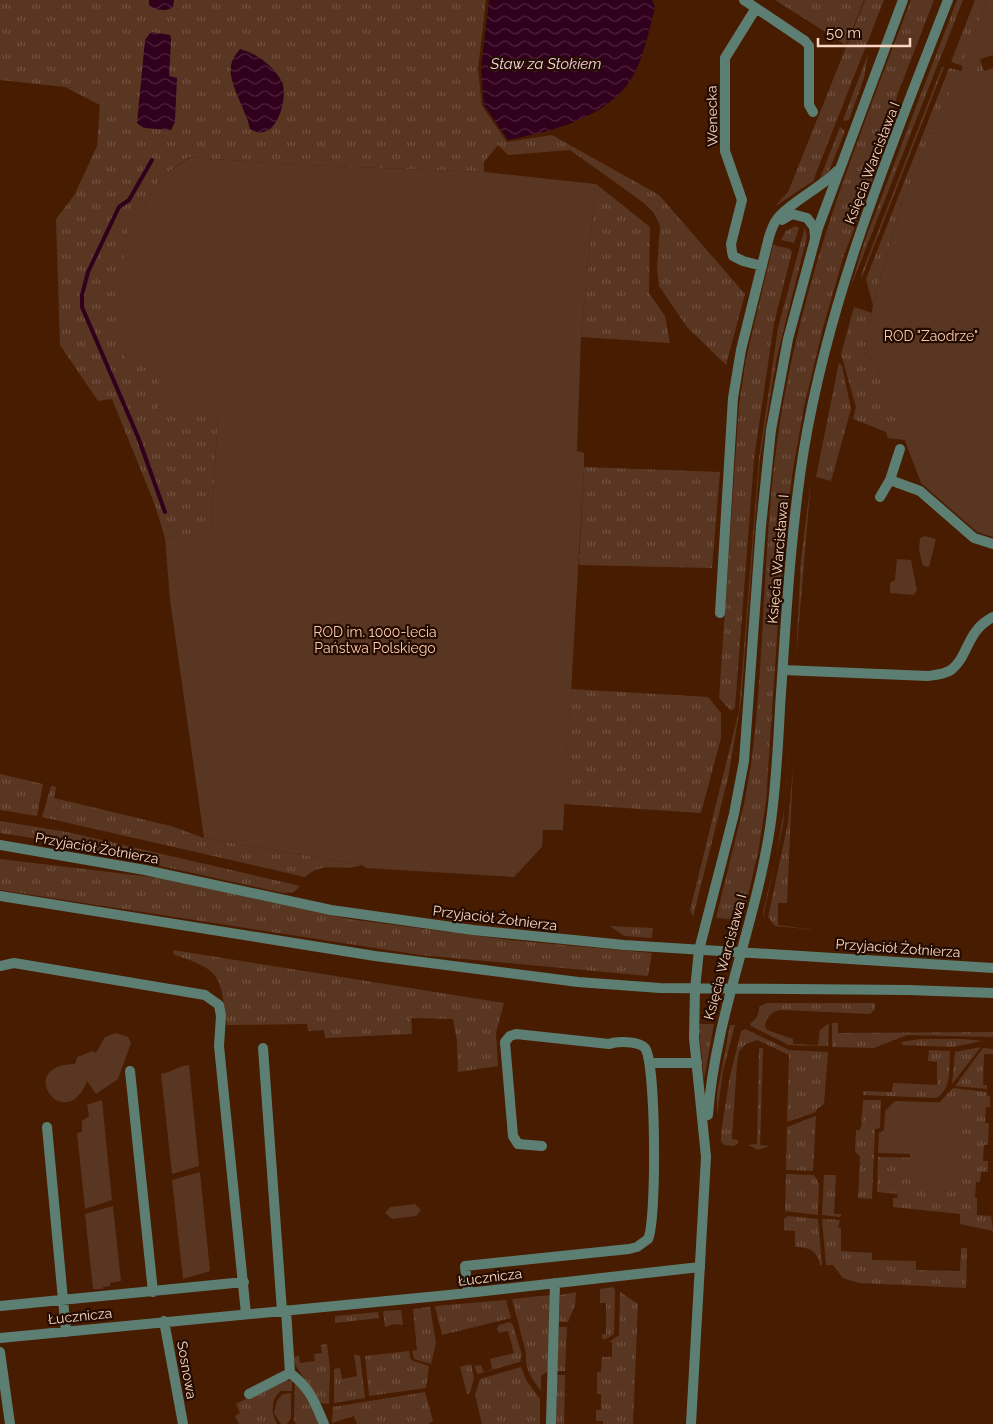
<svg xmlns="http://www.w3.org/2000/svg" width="993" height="1424" font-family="Raleway,sans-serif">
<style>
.grass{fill:url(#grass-tufts)}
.green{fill:#593622}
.water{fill:url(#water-waves)}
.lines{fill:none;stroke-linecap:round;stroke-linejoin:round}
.stream{stroke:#30001c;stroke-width:4}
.minor{stroke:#5d7f73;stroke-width:10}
.tertiary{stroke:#5d7f73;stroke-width:10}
.labels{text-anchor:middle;stroke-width:4.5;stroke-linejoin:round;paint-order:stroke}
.street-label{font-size:14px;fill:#fad6c3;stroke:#240c00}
.park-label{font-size:14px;fill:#fdcaae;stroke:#240c00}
.water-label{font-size:15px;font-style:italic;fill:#f6d1e1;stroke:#240c00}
</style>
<defs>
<pattern id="grass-tufts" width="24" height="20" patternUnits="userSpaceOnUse" patternTransform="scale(1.25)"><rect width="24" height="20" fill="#593622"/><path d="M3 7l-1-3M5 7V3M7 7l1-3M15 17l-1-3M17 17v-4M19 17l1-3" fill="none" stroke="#725240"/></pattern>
<pattern id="water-waves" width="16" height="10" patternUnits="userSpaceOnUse" patternTransform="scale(1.25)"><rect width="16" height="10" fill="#30001c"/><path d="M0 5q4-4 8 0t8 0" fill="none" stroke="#4f243b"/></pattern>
</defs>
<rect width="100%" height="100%" fill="#481c00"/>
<path class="grass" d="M0,0H486L478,69L482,106L507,142L552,135L659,195L745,294L726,365L687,327L659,286L657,268L660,226L654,213L644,203L570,150L508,155L498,145L484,162V172L278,164L189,157L161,178L125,238L160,363L218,414L211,529L176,540V537L165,538L155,505L112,399L98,401L60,345L56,219L75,194L97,146L100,105L65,87L0,80Z
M775,0H864L846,45Z
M865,0H884L813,181L774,207L788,192Z
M911,0H934L898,93L883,151L843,258L823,328L804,407L793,469L783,547L766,802L758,853L742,920L716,918L744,804L751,765C766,652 762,536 780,422C804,271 857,142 911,0Z
M957,0H963L850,289L865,240Z
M975,0H987L963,64L980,59L984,71L955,81L901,204L873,305L866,279L949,68L962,71V66L951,62Z
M868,54L864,78L849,120L845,121L843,120Z
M942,67H944L862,277L861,275Z
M840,127L845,131L829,171L819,181Z
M596,184L650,227L649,293L665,316L670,343L581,337Z
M795,226L799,228L794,243L781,240L786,231Z
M805,227L807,237L777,356L760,458L741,702L728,778L693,917L690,910L739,711L759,458L778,328Z
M773,245L790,249L792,252L774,323L754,459L735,708L731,711L719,698L739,405L746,359Z
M854,307L872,313L864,355L875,362L905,440L888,438L886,432L853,419L856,407L841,354Z
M839,362L842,366L851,409L831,481L816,477Z
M584,467L720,472L712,568L579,565Z
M811,480L796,658L801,560Z
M571,689L708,697L721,713V738L701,813L564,804Z
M794,689L783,825L764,913L765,922L763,912L776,858L784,810Z
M793,768L787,903H778V925L815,930L775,926L768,917L788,823Z
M0,774L43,784L37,816L0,810Z
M51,786L56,787L54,798L171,826L204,838L362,865C340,873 325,859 305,877L42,817Z
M0,821L67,832L300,886L294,892L283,893L129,859L70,844L0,833Z
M0,859L160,878L349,919L510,940L652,953L648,976L420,955L0,890Z
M610,926L653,928L652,938L624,936Z
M173,950L504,1003L496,1033L498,1066L458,1072L457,1041L453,1019L411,1018L412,1034L325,1038L324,1030L308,1031L307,1024L227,1025C220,977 223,970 174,955Z
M767,1003H875V1009L870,1014L780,1010C771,1012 766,1018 765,1026L767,1030L793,1039V1044L818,1045L820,1030L829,1023L828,1046L789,1045L751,1026L750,1024L757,1017L760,1006Z
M832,1023H838V1033L993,1032V1037L907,1035L874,1048L832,1047Z
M699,1024H714L704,1079L699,1030Z
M730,1025H735L723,1071L717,1115V1094Z
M745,1029L789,1050L828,1052L824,1104L817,1109L816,1112L787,1122L789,1055L757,1040L746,1044L739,1051L737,1063L732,1139L738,1140V1143L734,1146L724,1145L721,1141V1133L729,1081L741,1031Z
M920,1039H963L993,1042L982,1041L953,1047L902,1045V1042Z
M981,1047L956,1079L952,1084L955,1052Z
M759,1048H763L760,1145L769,1146L758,1150L748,1145L757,1144Z
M983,1048L993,1049V1054H984L983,1085H987V1089L955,1086Z
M929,1050L950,1051C949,1067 952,1090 936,1098L863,1095V1091L892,1092L893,1083L937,1085V1062L928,1061Z
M953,1088L987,1092V1096H990V1107H986L985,1123H989L988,1145H984L983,1161H988V1172H981L980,1182H976L975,1198H977V1215L991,1216L993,1231L960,1224V1214L893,1207V1198H897L898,1194L877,1192L878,1157L931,1158L939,1103Z
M863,1100H881L880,1128L875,1129L872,1199L858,1198L860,1156L855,1152L856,1130H860L861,1127Z
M816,1116L813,1171L786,1170L787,1127Z
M786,1174L814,1175L819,1184L818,1215L785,1211Z
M824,1175H836L834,1214H842L840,1217L822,1215Z
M788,1216L818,1219L822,1265H820C818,1250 808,1247 795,1247V1231L784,1230V1219Z
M822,1219L840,1220L838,1228H841V1251L872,1253V1260L916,1261V1270L960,1271L961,1248H967L966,1288L859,1283L843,1278L833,1265H826Z
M613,1287L615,1290L614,1334L606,1339H602V1334H606V1303H600V1289Z
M576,1292L575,1305L568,1322H559L560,1295Z
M620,1292L638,1304L633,1424H603V1421H596V1410H601V1394H597V1372H601L602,1357H612V1342H609L619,1335Z
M550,1295L548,1371L541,1376V1391C532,1379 524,1368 526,1353L512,1299Z
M506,1300L511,1318L442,1335L435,1306Z
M430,1307L436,1343L431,1364L414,1359L412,1351L417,1350L413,1309Z
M401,1310L403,1325L394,1324L385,1327L383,1311Z
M378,1312L379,1318L335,1323V1316Z
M510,1322L513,1325L522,1355L520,1362L477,1374L475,1366L481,1365L484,1372L492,1369L490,1359L514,1353L508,1331L499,1333L497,1329L499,1325Z
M559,1327H567L565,1371H557Z
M327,1344L330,1368L329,1404L318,1403C314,1385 297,1375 293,1357L299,1356L300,1363L315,1361L314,1354L322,1353L321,1345Z
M409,1351L411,1360L429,1366L426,1388L369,1396L365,1356Z
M354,1354L360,1356L365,1398L334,1403V1369L340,1368L342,1379L357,1376Z
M471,1364L474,1378L470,1393L467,1394L460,1367Z
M521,1367L526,1380L540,1399V1424H482L475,1395L480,1379Z
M557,1375H565L564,1424H556Z
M283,1380L292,1381V1391H281C270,1399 271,1414 277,1424H239L235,1416L240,1413L236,1404Z
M295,1382L301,1385L319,1424H296L294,1420Z
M425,1392L433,1421L428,1424H357L354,1416L332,1423L333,1407Z"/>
<path class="green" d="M987,0H993V55L962,65Z
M993,68V537L977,532L921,483L875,362L864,355L873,305L901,204L955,80Z
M190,157L278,164L484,172L596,184L581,337L577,451L584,453V467L563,830H543L542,847L514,877L366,868L362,865L204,838L170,600L165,538L176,537V540L211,529L218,414L158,411L160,363L126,367L120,312L125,238L161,178Z
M925,536L936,539L929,567L923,566L919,550L920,538Z
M897,559L911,560L917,590L914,595L890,593V583L895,580Z
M116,1033L128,1037L131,1043L118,1079L96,1094L87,1081C65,1137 13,1065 75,1064L77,1057L93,1051L96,1053L105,1037Z
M189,1065L199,1166L172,1174L161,1074C172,1072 178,1066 189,1065Z
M102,1100L112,1200L85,1209L77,1133L82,1132V1121L89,1116L87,1105Z
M895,1101L958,1103L956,1190L910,1188V1154L878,1153L879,1133L884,1130L885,1111Z
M200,1172L210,1271L183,1279L172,1180Z
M415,1204L421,1210L416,1216L392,1219L385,1213L390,1207Z
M113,1206L121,1281L110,1283V1286L103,1287V1289H93L85,1214Z
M291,1393V1418L287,1424H281L274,1413L277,1400L283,1394Z"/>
<path class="water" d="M149,0H174L173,7C168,12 155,10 149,6Z
M489,0H652L655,7C650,28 645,51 636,70C614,117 553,131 508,140L484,105L481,68Z
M151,32L170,35L171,39L169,76L177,78L175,122L171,130L144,128L137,123L145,40Z
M240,49C256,53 274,66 282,82C287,94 281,121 270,129C267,131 262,132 259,133L250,129C247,110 225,80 232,62C233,58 237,53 240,49Z"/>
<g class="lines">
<path class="stream" d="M152,160L129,200L119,207L88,272L82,295V307L138,437L165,512"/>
<path class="minor" d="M744,0L805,41L809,46V105L813,112
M756,8L725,58V151L742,200L731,244L732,252L733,256L743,261L762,266
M782,220L792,214L807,218L814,227L815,237
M890,480L920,491L974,538L993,544
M880,497L890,480L900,449
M720,613L733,398L741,350L769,237C771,231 773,224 777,219C790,202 821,188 837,171
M783,670L928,676C936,675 945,674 951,670C970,655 965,632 993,617
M0,966L14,963L205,995L219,1005L221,1016L219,1046L246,1314
M263,1048L282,1311
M650,1063H697
M130,1071L153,1292
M47,1127L66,1332
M468,1293L465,1266L629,1249L637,1247L648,1239C657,1221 656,1063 645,1048C639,1041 617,1041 609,1044L516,1034L510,1036L505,1042L513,1136L518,1144L542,1146
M0,1306L244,1282
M286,1310L290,1373C311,1389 314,1401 324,1424
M164,1321L183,1424
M0,1338L449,1295L700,1267
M0,1352L10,1424
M249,1394L290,1373
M551,1424L555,1283"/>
<path class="tertiary" d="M0,845L145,870L331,910L473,930L624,945L993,968
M0,896L375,956L578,982L660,988L908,990L993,993
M708,1115C715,1017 755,926 770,828C776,789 778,748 780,708C786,621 790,535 804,449C830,293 891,147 948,0
M691,1424L706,1157L694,1038L695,989L699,950L734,814L744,761L761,526L771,430L788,339L818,228L903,0"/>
</g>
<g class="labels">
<g class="street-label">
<text transform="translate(712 116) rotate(-91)" y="5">Wenecka</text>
<text transform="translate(872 163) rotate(-69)" y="5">Księcia Warcisława I</text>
<text transform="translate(778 559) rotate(-85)" y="5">Księcia Warcisława I</text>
<text transform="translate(97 848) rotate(10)" y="5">Przyjaciół Żołnierza</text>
<text transform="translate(495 918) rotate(7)" y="5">Przyjaciół Żołnierza</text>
<text transform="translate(898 948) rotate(4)" y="5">Przyjaciół Żołnierza</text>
<text transform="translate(725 957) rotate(-75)" y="5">Księcia Warcisława I</text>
<text transform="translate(490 1277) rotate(-7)" y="5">Łucznicza</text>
<text transform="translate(80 1316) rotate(-6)" y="5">Łucznicza</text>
<text transform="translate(187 1370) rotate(80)" y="5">Sosnowa</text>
</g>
<g class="park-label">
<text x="931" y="341">ROD "Zaodrze"</text>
<text x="375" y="637">ROD im. 1000-lecia<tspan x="375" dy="16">Państwa Polskiego</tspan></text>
</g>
<g class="water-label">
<text x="546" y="69">Staw za Stokiem</text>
</g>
</g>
<path d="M818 38v8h92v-8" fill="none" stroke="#fad6c3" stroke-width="2.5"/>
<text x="826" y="38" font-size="15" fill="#fad6c3" stroke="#240c00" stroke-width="4" paint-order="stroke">50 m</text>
</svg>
